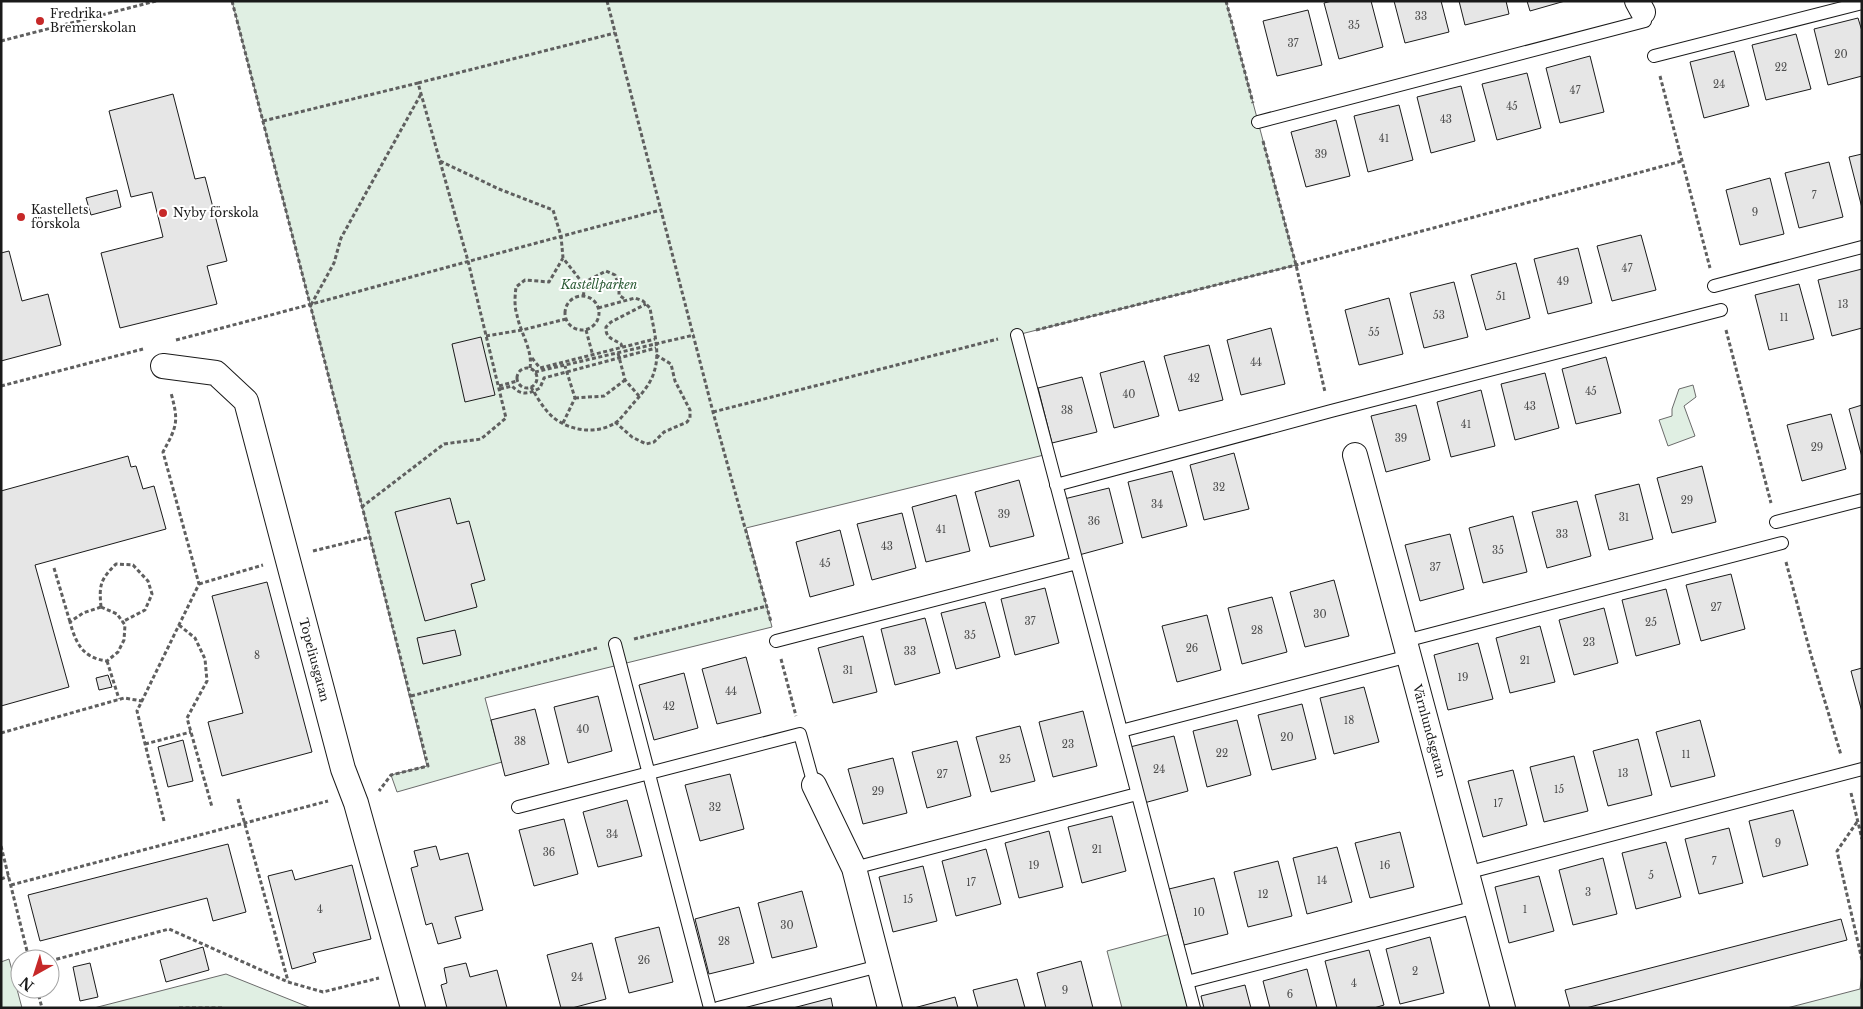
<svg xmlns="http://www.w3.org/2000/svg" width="1863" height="1009" font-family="'Libre Baskerville',serif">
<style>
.green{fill:#e0efe3;stroke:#6a6a6a}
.building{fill:#e6e6e6;stroke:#1a1a1a}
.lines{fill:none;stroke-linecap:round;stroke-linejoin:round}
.service-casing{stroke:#1a1a1a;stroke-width:14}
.minor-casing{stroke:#1a1a1a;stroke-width:26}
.path{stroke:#5f5f5f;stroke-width:3;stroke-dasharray:4 2.5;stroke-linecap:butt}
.service{stroke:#fff;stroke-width:12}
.minor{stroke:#fff;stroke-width:24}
.poi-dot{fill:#c62828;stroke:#fff;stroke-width:2}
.labels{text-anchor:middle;stroke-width:4;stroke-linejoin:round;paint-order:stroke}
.number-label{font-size:10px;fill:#4d4d4d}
.poi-label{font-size:12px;fill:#1a1a1a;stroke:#fff;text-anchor:start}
.park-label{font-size:12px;font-style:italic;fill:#2b5a34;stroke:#fff}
.street-label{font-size:12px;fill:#1a1a1a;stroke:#fff}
</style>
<rect width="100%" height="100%" fill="#fff"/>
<path class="green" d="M232,1H1226L1296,265L1017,335L1048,454L746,528L772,627L485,698L502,762L397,792L391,775L427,766L362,506Z
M1693,385L1696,397L1684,406L1695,436L1668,446L1659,420L1672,416V409L1679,389Z
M1170,934L1189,1008H1122L1107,951Z
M9,959L22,1008H1V962Z
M1862,973V1008H1787L1860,989Z
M226,974L311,1008H94Z"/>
<path class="building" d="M1332,1H1371L1383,47L1339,59L1324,3Z
M1394,1H1441L1449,32L1405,43Z
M1459,1H1506L1509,14L1465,25Z
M1527,1H1565L1530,11Z
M1308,10L1322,65L1277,76L1263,21Z
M1858,18L1862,31V76L1828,85L1814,29Z
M1796,34L1811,89L1766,100L1752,45Z
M1734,51L1749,106L1704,118L1690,62Z
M1590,56L1604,112L1560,123L1546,68Z
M1527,73L1541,128L1497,140L1482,84Z
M1461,86L1475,141L1431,153L1417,97Z
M173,94L195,179L205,177L227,261L207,266L217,304L120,328L101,253L163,237L152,192L131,197L109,111Z
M1399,105L1413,160L1368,172L1354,116Z
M1336,120L1350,176L1306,187L1291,132Z
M1862,154V208L1849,157Z
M1829,162L1843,217L1799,228L1785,173Z
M1770,178L1784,234L1740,245L1726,190Z
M117,190L121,207L91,215L86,198Z
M1641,235L1656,290L1612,301L1597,246Z
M1578,248L1592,303L1548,314L1534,259Z
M9,251L22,301L48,294L61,345L1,361V253Z
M1516,263L1530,318L1486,330L1471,275Z
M1862,269V328L1832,336L1818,280Z
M1454,282L1468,337L1424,348L1410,293Z
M1799,284L1814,339L1769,350L1755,295Z
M1389,298L1403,354L1359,365L1345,310Z
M1271,328L1285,384L1241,395L1227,340Z
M481,337L495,395L465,402L452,344Z
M1209,345L1223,400L1179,411L1164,356Z
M1606,357L1621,413L1576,424L1562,369Z
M1144,361L1159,416L1114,428L1100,373Z
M1545,373L1559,428L1515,440L1501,384Z
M1082,377L1097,432L1052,443L1038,388Z
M1481,390L1495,446L1451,457L1437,402Z
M1416,405L1430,460L1386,472L1371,416Z
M1862,405V457L1849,409Z
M1831,414L1846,469L1802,481L1787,425Z
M1234,453L1249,509L1204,520L1190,465Z
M128,456L131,467L136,466L143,489L154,486L166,529L35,565L69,687L1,706V491Z
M1702,466L1716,522L1672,533L1657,478Z
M1172,471L1187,526L1142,538L1128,482Z
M1019,480L1034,536L990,547L975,492Z
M1639,484L1653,539L1609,550L1595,495Z
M1109,488L1123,543L1079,555L1064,499Z
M956,495L970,551L926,562L912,507Z
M450,498L457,524L469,521L485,580L471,584L477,607L425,621L395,512Z
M1577,501L1591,556L1547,568L1532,512Z
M902,513L916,568L872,580L857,524Z
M1513,516L1527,572L1483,583L1469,528Z
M840,530L854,585L810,597L796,542Z
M1450,534L1464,589L1420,601L1405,545Z
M1731,574L1745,629L1701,641L1686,585Z
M1334,580L1349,636L1305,647L1290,592Z
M267,582L312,752L222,776L208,722L243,713L212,596Z
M1045,588L1059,643L1015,655L1001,599Z
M1666,589L1680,644L1636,656L1622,600Z
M1272,597L1287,652L1242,664L1228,608Z
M985,602L1000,657L956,669L941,613Z
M1604,608L1618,663L1574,675L1559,620Z
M1207,615L1221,670L1177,682L1162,626Z
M925,618L940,673L895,685L881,629Z
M1540,626L1555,682L1510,693L1496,638Z
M455,630L461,655L423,664L417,638Z
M863,636L877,692L833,703L818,648Z
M1478,643L1493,699L1448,710L1434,655Z
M746,657L761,713L717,724L702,669Z
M1862,668V712L1851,671Z
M684,673L698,728L654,740L639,685Z
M108,675L112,687L99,690L96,678Z
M1364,687L1379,742L1334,754L1320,698Z
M598,696L612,751L568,763L554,707Z
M1302,704L1316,759L1272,770L1258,715Z
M535,709L549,764L505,776L491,720Z
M1083,711L1097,766L1053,777L1039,722Z
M1237,720L1251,775L1207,787L1193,731Z
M1700,720L1715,776L1671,787L1656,732Z
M1020,726L1035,781L991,792L976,737Z
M1174,736L1188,791L1144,803L1130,747Z
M1638,739L1652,795L1608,806L1593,751Z
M183,740L193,781L168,787L158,747Z
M957,741L971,796L927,808L912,752Z
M1574,756L1588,811L1544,822L1530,767Z
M893,758L907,813L863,824L848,769Z
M1513,770L1527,825L1483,837L1468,781Z
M730,774L744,829L700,841L685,785Z
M627,800L642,856L598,867L583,812Z
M1793,810L1808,865L1763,877L1749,821Z
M1112,816L1126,871L1082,883L1068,827Z
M564,819L578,874L534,886L519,830Z
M1729,828L1743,883L1699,894L1685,839Z
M1049,831L1063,887L1019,898L1005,843Z
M1400,832L1414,887L1370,898L1355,843Z
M1666,842L1681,897L1636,909L1622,853Z
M228,844L246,912L213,921L207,898L40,941L28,895Z
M436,846L440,860L468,853L483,910L455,917L461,938L438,944L432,923L426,925L411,868L418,866L414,851Z
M1337,847L1352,902L1307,914L1293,858Z
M986,849L1001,904L956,916L942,861Z
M1603,858L1617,914L1573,925L1559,870Z
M1278,861L1292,916L1248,927L1234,872Z
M352,865L371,939L313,953L316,962L292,969L268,876L292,870L295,880Z
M923,866L937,921L893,932L879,877Z
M1539,876L1554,931L1509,943L1495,887Z
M1214,878L1228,934L1184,945L1169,889Z
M802,891L817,947L772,958L758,903Z
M739,907L754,963L709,974L695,919Z
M1841,919L1847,940L1586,1008H1570L1565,990Z
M659,927L673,982L629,993L615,938Z
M1430,937L1444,993L1400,1004L1386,949Z
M592,943L606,999L572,1008H561L547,955Z
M203,947L209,970L166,982L160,960Z
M1369,950L1384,1005L1374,1008H1337L1325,961Z
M1081,961L1093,1008H1046L1037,973Z
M90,963L98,997L80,1001L73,967Z
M466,963L470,977L497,970L507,1008H447L441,985L447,983L444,968Z
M1307,969L1317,1008H1270L1263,981Z
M1017,979L1025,1008H978L973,990Z
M1245,985L1251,1008H1204L1201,996Z
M955,997L958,1008H914Z
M831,998L833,1008H793Z"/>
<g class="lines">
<g class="service-casing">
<path id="service" d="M1654,56L1862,3
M1258,122L1645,21
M1714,286L1862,247
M1017,335L1194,1008
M1056,485L1331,411L1721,310
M1776,522L1862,500
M776,641L1077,563
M1405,641L1782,543
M615,644L710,1008
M1121,731L1409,656
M518,807L800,734L814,785
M854,868L1137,794
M1466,873L1862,769
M1187,982L1476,907
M718,1008L879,966"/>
</g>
<g class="minor-casing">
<path id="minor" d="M1637,1L1643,12
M163,366L216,373L246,401L343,769L356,803L413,1008
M1355,455L1503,1008
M814,785L854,868L890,1008"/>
</g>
<path class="path" d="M232,1L362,506L428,766L391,775L379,791
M607,1L713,412L771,622
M1226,1L1253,103
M1,41L156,1
M1660,76L1710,268
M418,83L615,33
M263,121L418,83L468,261L506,418L481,439L444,444L363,506
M1263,141L1296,265L1325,392
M440,161L499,189L553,210L561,236L563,258L585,286L583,297
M583,283L606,271L615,275L619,286V295L626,300
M565 313a17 17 0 1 1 34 0a17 17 0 1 1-34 0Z
M311,305L334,263L341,238L421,94
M586,330L593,356
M1036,330L1296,265L1682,161
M1726,330L1771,503
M486,336L522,330L566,319
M176,340C338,298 499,252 661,210
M622,347L621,344C613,339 605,338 606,327L611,322L646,304
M618,353L625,380L639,396
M532,358L540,368L655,339
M530,368C533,350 520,332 517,315C514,306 515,296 516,287L525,280L549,282L563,258
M517 378a10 10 0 1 1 20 0a10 10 0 1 1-20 0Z
M535,372L694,335
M1,386L143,349
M499,386L517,381
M531,387C537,397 544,410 554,418C572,432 599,435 618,421C622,417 627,411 631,406C639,397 651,384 654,372C661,352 653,328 650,308L643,301L635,298L598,308
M500,389L512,386C521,396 529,394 540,388L544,378L656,348
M575,398L604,396L625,380
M713,412L998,339
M615,422L632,437L646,444L654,442L664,432L687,422L690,418V410L675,381L671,364L656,355
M563,423L575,398L565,366
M313,551L370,537
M1786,562L1811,655L1841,755
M54,568L70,622
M199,584L263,565
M101,607L117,614L125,625L124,640L118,652L107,661C83,658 76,644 70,622L83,613Z
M101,607C99,585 100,580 116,564L133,565L148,581L152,594L145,610L122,622
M179,625L195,638L205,659L207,681L187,718L212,807
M634,639L767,606
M781,659L796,716
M107,661L119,699
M411,696L597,648
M1,733L124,698L142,701
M145,744L191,732
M1851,793L1862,839
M238,799L288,981
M164,821L137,711L199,584L163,452C177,426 179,422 171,393
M1857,822L1837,851L1862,960
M1,846L29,959
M1,879L9,876
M11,885L328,801
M50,961L169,929L288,982L323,992L379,978
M37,989L42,1008
M179,1008H223"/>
<use href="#service" class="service"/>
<use href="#minor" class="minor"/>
</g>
<g class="poi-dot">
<circle cx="40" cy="21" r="5"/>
<circle cx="163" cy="213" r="5"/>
<circle cx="21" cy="217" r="5"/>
</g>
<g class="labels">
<g class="number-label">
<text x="1421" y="20">33</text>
<text x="1354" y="29">35</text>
<text x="1293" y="47">37</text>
<text x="1841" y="58">20</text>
<text x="1781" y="71">22</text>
<text x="1719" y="88">24</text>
<text x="1575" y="94">47</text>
<text x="1512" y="110">45</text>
<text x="1446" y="123">43</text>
<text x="1384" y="142">41</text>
<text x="1321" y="158">39</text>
<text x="1814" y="199">7</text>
<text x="1755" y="216">9</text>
<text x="1627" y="272">47</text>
<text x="1563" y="285">49</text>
<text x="1501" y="300">51</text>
<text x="1843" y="308">13</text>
<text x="1439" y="319">53</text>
<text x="1784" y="321">11</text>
<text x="1374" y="336">55</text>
<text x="1256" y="366">44</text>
<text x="1194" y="382">42</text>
<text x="1591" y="395">45</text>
<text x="1129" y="398">40</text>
<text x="1530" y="410">43</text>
<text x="1067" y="414">38</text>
<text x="1466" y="428">41</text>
<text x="1401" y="442">39</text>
<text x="1817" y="451">29</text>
<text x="1219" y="491">32</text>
<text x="1687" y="504">29</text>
<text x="1157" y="508">34</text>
<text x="1004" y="518">39</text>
<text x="1624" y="521">31</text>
<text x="1094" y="525">36</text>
<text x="941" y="533">41</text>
<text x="1562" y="538">33</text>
<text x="887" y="550">43</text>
<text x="1498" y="554">35</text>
<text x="825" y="567">45</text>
<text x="1435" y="571">37</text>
<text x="1716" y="611">27</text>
<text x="1320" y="618">30</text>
<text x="1030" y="625">37</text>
<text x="1651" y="626">25</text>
<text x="1257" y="634">28</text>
<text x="970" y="639">35</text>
<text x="1589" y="646">23</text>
<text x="1192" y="652">26</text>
<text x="910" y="655">33</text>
<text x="257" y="659">8</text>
<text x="1525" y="664">21</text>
<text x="848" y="674">31</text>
<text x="1463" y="681">19</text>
<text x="731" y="695">44</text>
<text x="669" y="710">42</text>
<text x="1349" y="724">18</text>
<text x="583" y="733">40</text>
<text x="1287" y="741">20</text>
<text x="520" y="745">38</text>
<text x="1068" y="748">23</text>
<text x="1222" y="757">22</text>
<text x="1686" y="758">11</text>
<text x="1005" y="763">25</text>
<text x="1159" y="773">24</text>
<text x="1623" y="777">13</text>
<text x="942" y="778">27</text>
<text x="1559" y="793">15</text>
<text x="878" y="795">29</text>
<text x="1498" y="807">17</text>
<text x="715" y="811">32</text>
<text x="612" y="838">34</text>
<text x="1778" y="847">9</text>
<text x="1097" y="853">21</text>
<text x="549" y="856">36</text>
<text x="1714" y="865">7</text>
<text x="1034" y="869">19</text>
<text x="1385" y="869">16</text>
<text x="1651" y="879">5</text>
<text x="1322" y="884">14</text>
<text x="971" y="886">17</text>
<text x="1588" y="896">3</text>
<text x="1263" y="898">12</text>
<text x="908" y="903">15</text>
<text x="320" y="913">4</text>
<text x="1525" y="913">1</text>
<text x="1199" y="916">10</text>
<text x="787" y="929">30</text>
<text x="724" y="945">28</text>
<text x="644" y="964">26</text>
<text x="1415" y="975">2</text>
<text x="577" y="981">24</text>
<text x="1354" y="987">4</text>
<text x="1065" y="994">9</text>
<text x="1290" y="998">6</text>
</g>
<g class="poi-label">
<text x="50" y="18">Fredrika<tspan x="50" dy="14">Bremerskolan</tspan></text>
<text x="31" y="214">Kastellets<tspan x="31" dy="14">förskola</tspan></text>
<text x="173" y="217">Nyby förskola</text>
</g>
<g class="park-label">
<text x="599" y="289">Kastellparken</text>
</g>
<g class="street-label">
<text transform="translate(314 660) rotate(75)" y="4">Topeliusgatan</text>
<text transform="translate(1429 731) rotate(75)" y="4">Värnlundsgatan</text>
</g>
</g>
<rect width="1863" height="1009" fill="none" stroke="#1a1a1a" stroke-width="5"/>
<g transform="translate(35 974) rotate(219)"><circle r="24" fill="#ffffff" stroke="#a3a3a3"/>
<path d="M0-4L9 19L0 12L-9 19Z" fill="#c62828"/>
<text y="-8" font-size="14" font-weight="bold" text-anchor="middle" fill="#1a1a1a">N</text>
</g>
</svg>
